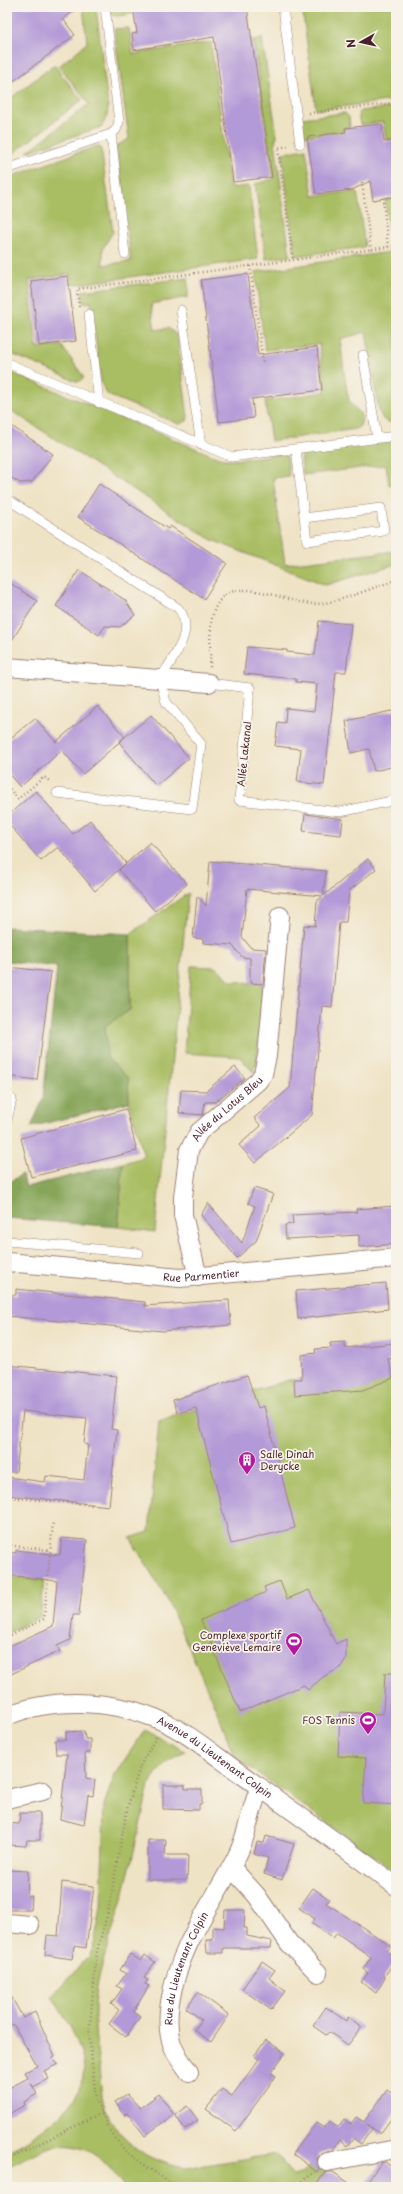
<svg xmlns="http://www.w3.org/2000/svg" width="403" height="2194" font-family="'Playpen Sans',sans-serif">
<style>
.green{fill:#a9be63;stroke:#7a6e47}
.forest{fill:#86a559;stroke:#686242}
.building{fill:#b299d7}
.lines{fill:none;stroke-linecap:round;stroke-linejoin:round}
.lane-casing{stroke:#9c8178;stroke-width:10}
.street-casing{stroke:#9c8178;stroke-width:20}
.path{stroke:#9c8178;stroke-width:2.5;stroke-dasharray:1 3;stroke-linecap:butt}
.lane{stroke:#fff;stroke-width:9}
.street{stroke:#fff;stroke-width:18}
.labels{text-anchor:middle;stroke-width:3.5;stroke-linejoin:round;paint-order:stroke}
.street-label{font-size:10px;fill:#4a1f2b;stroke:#f7f3e8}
.poi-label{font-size:10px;fill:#4a1f2b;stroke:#f7f3e8;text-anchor:end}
</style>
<rect width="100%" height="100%" fill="#f7f3e8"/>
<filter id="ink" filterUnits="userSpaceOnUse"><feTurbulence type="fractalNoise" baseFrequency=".025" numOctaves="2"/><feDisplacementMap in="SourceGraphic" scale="8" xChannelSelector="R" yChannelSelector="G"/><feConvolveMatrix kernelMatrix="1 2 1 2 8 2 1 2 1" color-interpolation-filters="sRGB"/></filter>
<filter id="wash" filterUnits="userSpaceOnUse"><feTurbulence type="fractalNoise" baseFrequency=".012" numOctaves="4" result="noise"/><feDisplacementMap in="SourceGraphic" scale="16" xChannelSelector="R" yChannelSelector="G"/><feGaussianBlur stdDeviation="0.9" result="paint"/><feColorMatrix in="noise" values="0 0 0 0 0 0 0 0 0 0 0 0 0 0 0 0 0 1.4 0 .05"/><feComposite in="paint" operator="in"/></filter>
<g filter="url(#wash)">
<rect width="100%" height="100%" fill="#efe3c5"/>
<path class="green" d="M83,7H96L108,107L107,117L101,127L27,152L89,104L59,66L87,43Z
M110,7H131L132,14L117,16L111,15Z
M302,7H396L395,100L316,110Z
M129,28L133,54L211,42L230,188L249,186L258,259L72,285L70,274L29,280L37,348L61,345L83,376V379L78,382L7,352V178L97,146L101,148L113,232L103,248V265L131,261L116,146L129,139L114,29Z
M262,38L277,136L275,141L290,256L266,259L255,184L274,179L253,40Z
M54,65L82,100L11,155L7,149V101Z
M395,107L396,139L386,140L383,122L360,125L358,113L361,111Z
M345,113L349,117L350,127L344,128V131L304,136L301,118Z
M306,149L313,196L357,191L365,247L295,256L282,153Z
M396,199V243L391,244L385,200Z
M396,251V422C385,423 383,421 379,411L366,332L340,339C343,358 344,381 349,400C353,411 366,409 360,426L356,429L271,441L265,401L325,392L319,344L265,350L255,272Z
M188,278V297L151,304L155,330L168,328L177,335L188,417L187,421L179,424L110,396L105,392L101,381L91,302L83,303L82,291Z
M7,371L219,458L232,460L282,454L287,456L289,476L273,478L285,564L396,551V564L326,585L212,540L7,408Z
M396,439V484L389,485L386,465L303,475L301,454L304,451Z
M188,893L155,1232L118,1227L123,1163L144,1157L129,1102L128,1078L107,1058L105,1026L130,1010V934Z
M191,966L216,967L231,981L263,984L257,1061L253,1072L240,1057L184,1053Z
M396,1370V1872L234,1756L217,1711L168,1601L130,1538L149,1532L159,1421L289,1380Z
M7,1577L44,1580L40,1617L7,1633Z
M145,1730L185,1751C169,1761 157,1768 149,1786C141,1821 133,1857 124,1892C117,1919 107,1945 100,1973C93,2000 94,2030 98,2057C100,2073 100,2092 105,2108C118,2143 151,2162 185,2168L277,2154L293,2177L303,2174L309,2166L321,2163L328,2168L317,2184L306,2187H124C107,2162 89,2142 55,2146C44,2147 18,2162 7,2167V2152C37,2136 90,2103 83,2062C79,2038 64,2017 52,1996L90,1955L94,1945L101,1907L104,1805L115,1774Z"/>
<path class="forest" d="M7,927L130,934V1010L105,1026L107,1058L128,1078L129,1102L31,1127L43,1099L57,967L7,961Z
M123,1163L118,1227L7,1218V1184L22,1174L26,1187Z"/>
<g id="blocks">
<path class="building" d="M7,7H79L63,19L75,35L7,86Z
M133,7H247L272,177L233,182L214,37L134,50L132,34L137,33Z
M382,124L384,142L396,140V196L373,200L370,181L352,190L316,194L307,137L346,132L345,128Z
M248,274L258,355L317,347L322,390L252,399L254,418L219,422L201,280Z
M68,276L76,341L39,346L31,281Z
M7,423L53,454L32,482L20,483L7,475Z
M99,484L168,529L170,526L227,563L204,599L78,517Z
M79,570L125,600L135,615L120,627L105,626L99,635L56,606Z
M7,581L37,601L7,648Z
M319,621L351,624L346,672H336L324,785L297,782L301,749L275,746L278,722L285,723L286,708L314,711L317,684L296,682V679L244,674L247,647L287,650V652L315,655Z
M98,706L125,737L83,774L62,750L20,787L7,772V741L35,718L56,742Z
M396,710V766L374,771L369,749L351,753L346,721Z
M151,715L189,758L156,786L119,742Z
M36,791L73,834L90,820L126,863L95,891L58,847L41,861L7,822V816Z
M305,814L343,819L341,835L303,831Z
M150,842L187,884L155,911L119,870Z
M368,859L376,869L349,891L346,922H339L332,1007L322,1006L312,1115L255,1163L239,1145L261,1126L254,1118L290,1088L304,925L315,926L317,901Z
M210,861L326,871L323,896L247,889L242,937L251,948L266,949L263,984L250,983V958L242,957L232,945L203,943V939L193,938L197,896L206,906Z
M9,967L51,972L37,1080L7,1076V985Z
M235,1067L245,1078L215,1102H205L203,1115L179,1113L181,1090L206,1091Z
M126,1109L137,1151L31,1177L21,1138Z
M254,1188L273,1194L256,1241L237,1258L201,1215L208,1203L242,1243L255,1206L248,1203Z
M395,1206L396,1244L359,1247V1235L286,1239L285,1225L293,1224L292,1215L357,1212L356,1209Z
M386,1283L388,1309L298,1319L296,1291Z
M16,1289L145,1302V1306L229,1300L231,1325L162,1331L7,1316V1295H16Z
M345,1342V1348L396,1343V1358L388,1359L393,1378L363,1390L295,1395L294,1379H302L301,1355L316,1353L315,1349L331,1348L330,1343Z
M7,1365L117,1376L111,1429L117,1430L109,1506L7,1495V1477L45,1482L46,1476L84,1480L88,1445L84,1444L87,1418L23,1411L16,1472H7Z
M247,1375L258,1408L264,1406L295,1528L231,1544L196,1408L178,1413L173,1400Z
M62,1538L87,1540L79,1615H73L70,1640L57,1646L60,1651L7,1676V1647L53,1626L57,1581L7,1575V1552L16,1553V1550L60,1555Z
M280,1581L287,1599L309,1590L336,1644L346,1639V1659L340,1668L323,1677L308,1690L304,1685L240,1712L201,1620L266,1592L264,1587Z
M385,1673H396V1805L363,1803L366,1758L338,1756L340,1712L383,1714Z
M84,1731L85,1739H90V1753H85L86,1778L95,1780L93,1796L88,1795L84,1825L60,1819L67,1754H56L55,1740H66V1732Z
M163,1785H185V1789H202V1804H199V1810L163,1809Z
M20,1813H40V1840H27L26,1846L7,1845V1823L19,1824Z
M266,1836L294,1844L282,1880L264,1874L268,1858L254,1854L257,1842L264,1843Z
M148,1840H166L165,1855H188L187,1880H148Z
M7,1870L28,1871L27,1896H32L31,1910H7Z
M62,1882L94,1886L86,1948L74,1946L72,1959L45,1955L47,1935L58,1936Z
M313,1888L329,1899L326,1903L391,1946L387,1951L396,1959L384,1977L385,1978L376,1993L361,1982L368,1973L363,1969L371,1957L337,1933L333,1938L311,1923L315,1919L299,1908Z
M225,1910H245L244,1928H247V1936L272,1941L271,1948H223V1953H207L206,1940H213V1927L224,1928Z
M130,1954L141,1961L145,1955L155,1962L144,1978L148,1980L145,1984L149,1986L133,2012L140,2017L126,2037L109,2024L119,2010L111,2004L122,1989L117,1986L126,1974L120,1970Z
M262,1961L275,1970L269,1978L285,1991L271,2010L242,1989Z
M7,1989L23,2018L35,2012L55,2056L52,2058L58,2064L44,2071L49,2079L33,2087L31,2083L37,2094L24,2102L25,2105L7,2115V2089L28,2078L25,2072L37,2066L13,2024L7,2028Z
M198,1992L229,2015L211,2042L194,2030L202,2020L186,2008Z
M326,2007L346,2021L348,2017L362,2027L348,2045L329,2032L326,2035L313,2026Z
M266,2040L285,2053L271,2073L276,2076L236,2131L206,2109L222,2089L232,2096L259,2059L254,2056Z
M387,2090L396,2096V2112L380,2134L367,2124L372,2129L361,2144L353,2138L347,2146L340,2140L333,2150L320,2154L317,2159L319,2169L317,2172L293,2154L316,2123L324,2128L330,2121L338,2127L344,2119L351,2124L356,2117L364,2122Z
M127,2094L140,2108L159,2094L174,2114L145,2136L127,2113L125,2115L115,2102Z
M187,2106L198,2120L185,2129L175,2115Z
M385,2162L396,2170V2187H363L381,2163Z
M325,2172H333L355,2187H315Z"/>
</g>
</g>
<g filter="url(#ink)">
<use href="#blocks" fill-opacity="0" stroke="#9c8178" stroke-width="1"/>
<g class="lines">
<g class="lane-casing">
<path id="lane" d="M283,7L300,144
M111,134L125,254
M7,169L111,134L116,130L119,122L105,7
M181,310L201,445
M89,314L99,403
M363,355L377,438
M7,363L232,457L396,436
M296,449L307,541L384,531L381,508L304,518
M7,499L178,608C197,630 172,659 160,679L166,702L201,744L192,809L57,793
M209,683L250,688L239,800L340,812L396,800
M7,1120L12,1099
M7,1241L139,1253"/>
</g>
<g class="street-casing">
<g id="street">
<path d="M7,667L209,683"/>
<path id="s1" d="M7,1262L180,1278L396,1258"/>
<path id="s2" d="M198,1277L183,1215V1197L189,1150L199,1132L258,1081L263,1074L267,1056L280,916"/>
<path id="s3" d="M7,1716C52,1697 111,1700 155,1718C187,1731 214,1755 241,1774C293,1811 345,1848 396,1886"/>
<path d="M7,1799L43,1791"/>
<path d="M231,1867L257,1896L289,1943L318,1973"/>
<path d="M7,1923L30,1925"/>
<path id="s4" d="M189,2072C183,2063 175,2054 172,2044C167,2030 168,2015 170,2002C180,1943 211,1907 237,1856C248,1835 250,1809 260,1787"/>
<path d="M327,2162L396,2149"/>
</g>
</g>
<path class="path" d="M309,113L396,103
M288,146L278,148L293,260
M362,182L371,250
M383,198L388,247
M250,266L263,363
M79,307L77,289L396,246
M210,667C211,651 209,633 212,618C224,565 280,603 314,604C336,604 374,587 396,580
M7,786L18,799L44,777L51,782
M7,1497L92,1505
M7,1545L50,1550
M7,1637L44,1619L53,1522
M156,1737L140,1766L127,1809L108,1912L97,1951L89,2035L96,2099L108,2128L125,2151L170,2183L181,2187
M7,2160L101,2113
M251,2187L295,2186L315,2172"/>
<use href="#lane" class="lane"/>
<use href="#street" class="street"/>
</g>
</g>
<defs>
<g id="building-pin" transform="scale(0.9)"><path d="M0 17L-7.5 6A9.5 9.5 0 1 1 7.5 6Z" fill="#b5179e" stroke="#f7f3e8"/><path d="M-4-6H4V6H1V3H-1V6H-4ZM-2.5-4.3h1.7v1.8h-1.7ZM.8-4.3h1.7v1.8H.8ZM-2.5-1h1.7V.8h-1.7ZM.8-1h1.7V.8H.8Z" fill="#fff"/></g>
<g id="stadium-pin" transform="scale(0.9)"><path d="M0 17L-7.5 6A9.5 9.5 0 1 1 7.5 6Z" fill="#b5179e" stroke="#f7f3e8"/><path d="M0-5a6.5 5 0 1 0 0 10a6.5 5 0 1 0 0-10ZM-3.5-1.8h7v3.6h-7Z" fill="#fff"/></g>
</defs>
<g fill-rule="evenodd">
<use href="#building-pin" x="247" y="1460"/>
<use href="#stadium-pin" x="294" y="1641"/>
<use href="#stadium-pin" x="368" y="1720"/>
</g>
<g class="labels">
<g class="street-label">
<text transform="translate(244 754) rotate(-84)" y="4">Allée Lakanal</text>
<text dy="4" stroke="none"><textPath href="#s2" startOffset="186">Allée du Lotus Bleu</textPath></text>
<text dy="4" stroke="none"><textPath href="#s1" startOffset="195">Rue Parmentier</textPath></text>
<text dy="4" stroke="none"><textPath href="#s3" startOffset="223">Avenue du Lieutenant Colpin</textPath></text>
<text dy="4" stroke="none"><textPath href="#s4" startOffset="112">Rue du Lieutenant Colpin</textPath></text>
</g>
<g class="poi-label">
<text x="260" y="1458" text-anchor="start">Salle Dinah<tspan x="260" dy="12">Derycke</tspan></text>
<text x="281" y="1639">Complexe sportif<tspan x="281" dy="12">Geneviève Lemaire</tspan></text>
<text x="355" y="1724">FOS Tennis</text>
</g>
</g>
<rect width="403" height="2194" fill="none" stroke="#f7f3e8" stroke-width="24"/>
<g transform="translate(361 42) rotate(262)" stroke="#f7f3e8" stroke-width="3" paint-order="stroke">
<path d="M0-3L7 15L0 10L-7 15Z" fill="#4a1f2b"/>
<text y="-6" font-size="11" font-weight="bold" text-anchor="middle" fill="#4a1f2b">N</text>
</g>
</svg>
